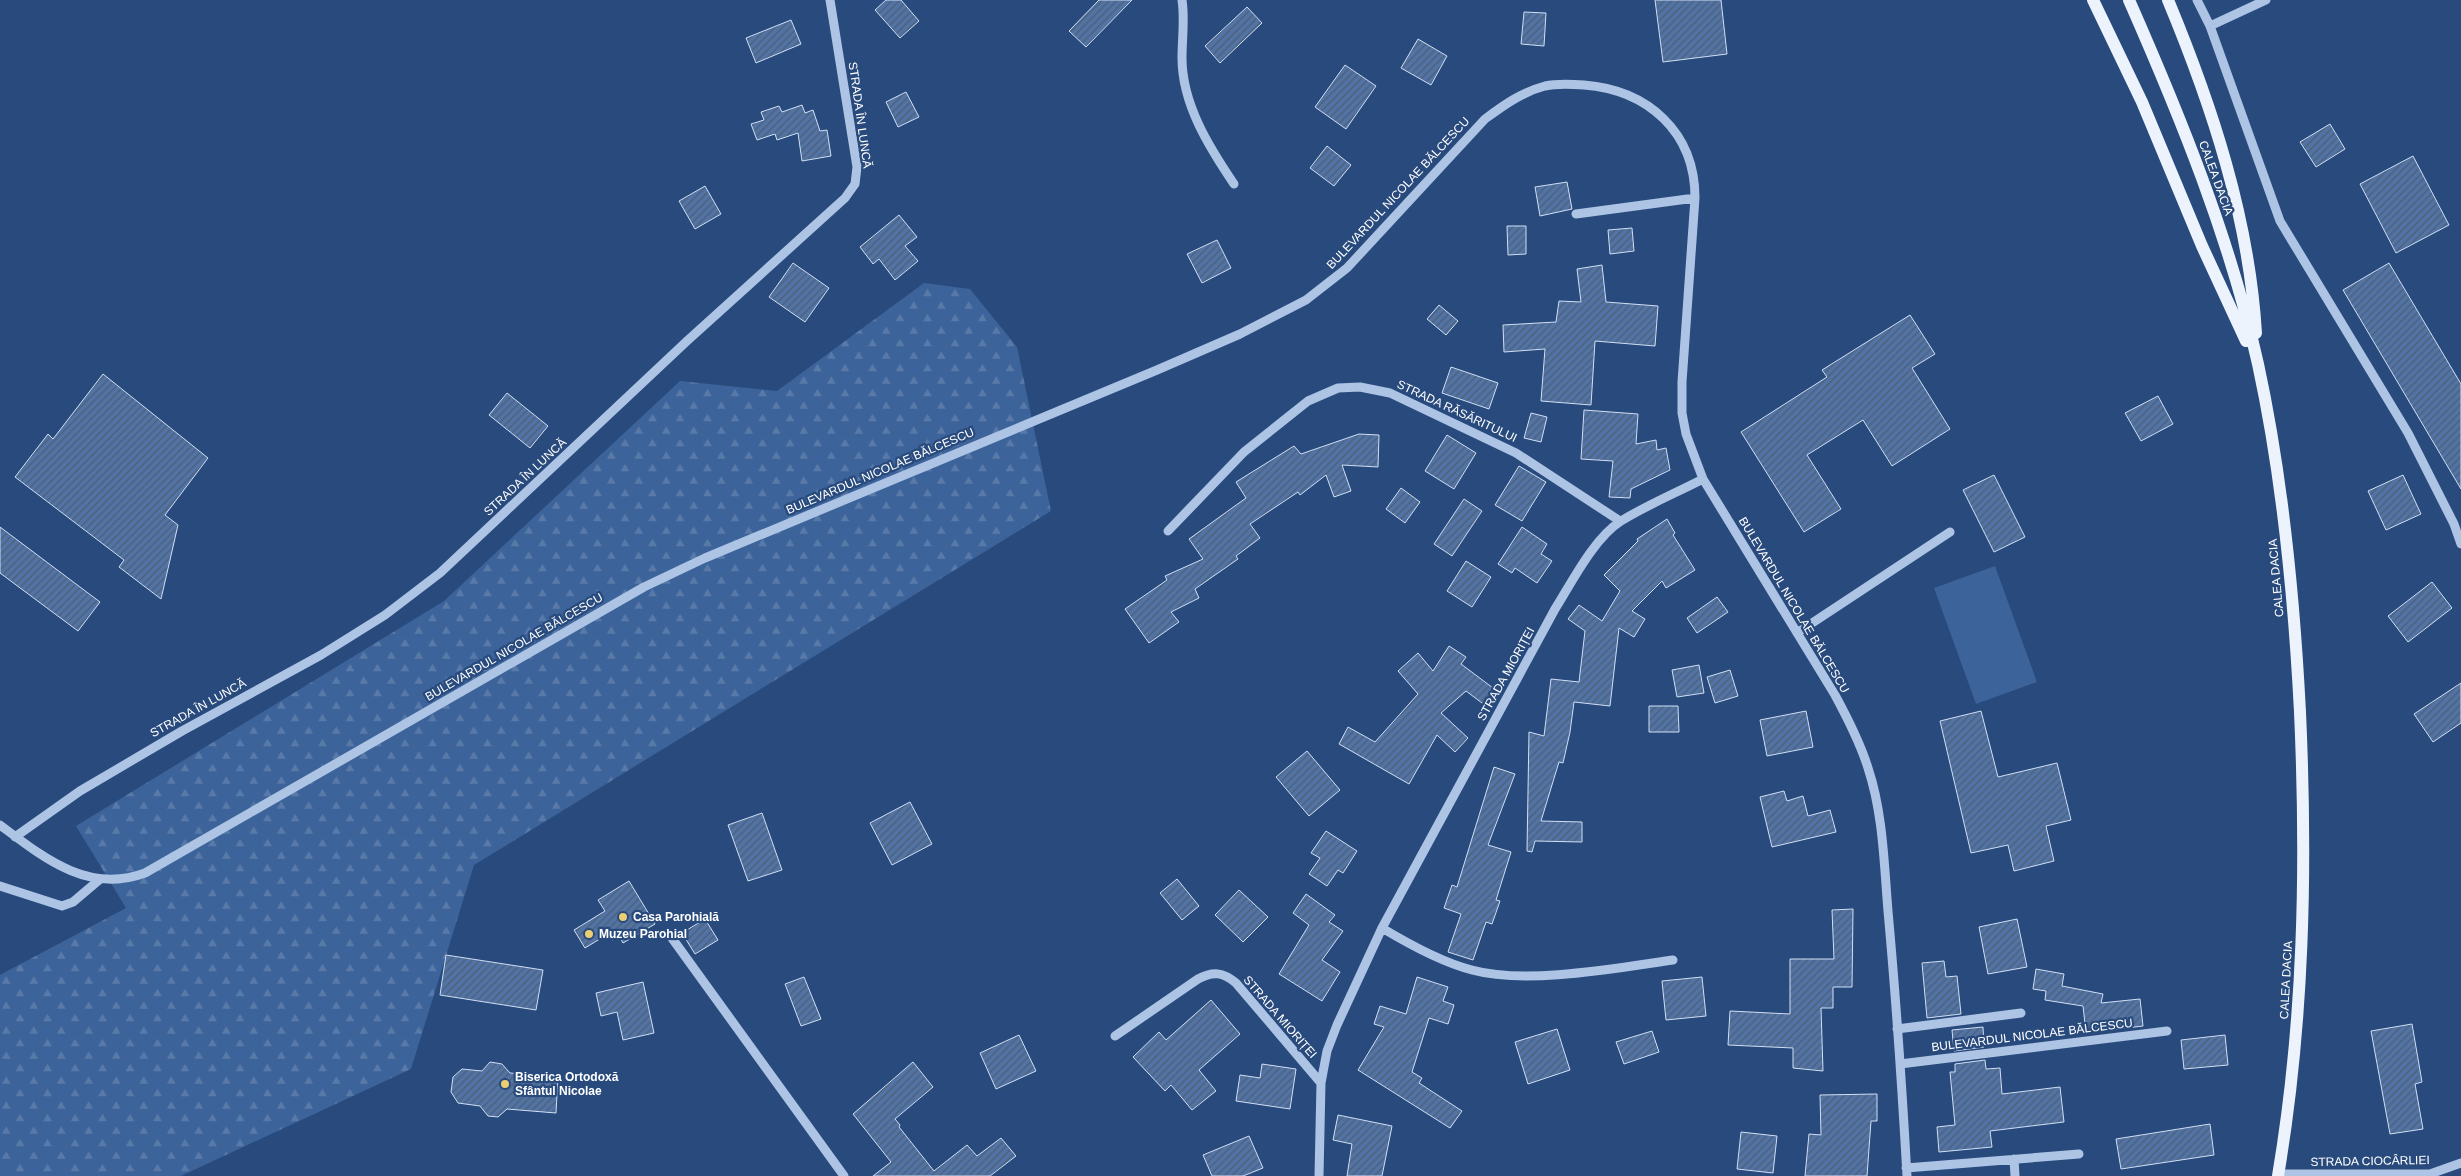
<svg xmlns="http://www.w3.org/2000/svg" width="2461" height="1176" font-family="Arial,sans-serif">
<style>
.forest{fill:url(#forest-firs)}
.pitch{fill:#3c639a}
.building{fill:url(#building-hatch);stroke:#d0dff4}
.lines{fill:none;stroke-linecap:round;stroke-linejoin:round}
.minor{stroke:#adc4e4;stroke-width:9}
.major{stroke:#edf3fc;stroke-width:12}
.poi-dot{fill:#ebcd74;stroke:#284a7d;stroke-width:2}
.labels{text-anchor:middle;stroke-width:4.5;stroke-linejoin:round;paint-order:stroke}
.street-label{font-size:12px;fill:#fff;stroke:#284a7d}
.poi-label{font-size:12px;font-weight:bold;fill:#fff;stroke:#284a7d;text-anchor:start}
</style>
<defs>
<pattern id="forest-firs" width="22" height="20" patternUnits="userSpaceOnUse" patternTransform="scale(1.25)"><rect width="22" height="20" fill="#3c639a"/><path d="M5 1l3.5 6h-7zM16 11l3.5 6h-7z" fill="#597aa9"/></pattern>
<pattern id="building-hatch" width="6" height="6" patternUnits="userSpaceOnUse" patternTransform="scale(1.25)"><rect width="6" height="6" fill="#5173a5"/><path d="M-1 1l2-2M0 6l6-6M5 7l2-2" fill="none" stroke="#4e5e74"/></pattern>
</defs>
<rect width="100%" height="100%" fill="#284a7d"/>
<path class="forest" d="M924,283L970,289L1017,347L1051,511L474,865L411,1069L181,1176H0V975L126,908L76,826L444,601L680,381L777,391Z"/>
<path class="pitch" d="M1995,566L2037,682L1976,704L1934,588Z"/>
<path class="building" d="M886,0H901L919,21L900,38L875,10Z
M1099,0H1132L1086,47L1069,31Z
M1655,0H1721L1727,54L1663,62Z
M1247,7L1262,23L1220,63L1205,46Z
M1524,12L1546,13L1544,46L1521,44Z
M791,20L801,44L756,63L746,38Z
M1418,39L1447,56L1431,85L1401,68Z
M1345,65L1376,86L1346,129L1315,107Z
M906,92L919,117L898,127L886,102Z
M802,105L805,113L813,110L820,131L827,130L831,156L802,161L798,133L777,140L775,134L757,140L751,124L764,120L761,112L779,106L782,112Z
M2330,124L2345,149L2316,167L2300,142Z
M1327,146L1351,165L1334,186L1310,168Z
M2413,156L2449,225L2396,253L2360,184Z
M1567,182L1572,209L1540,216L1535,187Z
M705,186L721,214L695,229L679,201Z
M899,215L917,237L905,246L918,261L895,280L879,259L873,264L860,247Z
M1507,226H1526V254L1508,255Z
M1632,228L1634,251L1610,254L1608,230Z
M1217,240L1231,268L1202,283L1187,254Z
M793,263L829,288L805,322L769,297Z
M2389,263L2461,384V489L2343,290Z
M1602,265L1606,302L1658,306L1655,346L1595,341L1591,405L1541,401L1545,349L1504,352L1503,325L1556,322L1559,301L1581,302L1577,269Z
M1439,305L1458,321L1446,335L1427,319Z
M1910,315L1935,354L1912,368L1950,429L1892,466L1863,420L1807,455L1841,509L1804,532L1741,432L1827,377L1822,370Z
M1451,367L1498,383L1489,409L1442,393Z
M103,374L208,458L165,515L178,525L161,599L119,567L124,560L15,477L48,434L53,439Z
M507,393L548,426L530,448L489,415Z
M2158,396L2173,424L2141,441L2125,413Z
M1584,410L1638,414L1636,444L1656,440L1657,450L1666,448L1670,470L1631,489L1630,498L1609,497L1613,461L1581,459Z
M1531,413L1547,417L1541,442L1524,438Z
M1359,434L1379,435L1378,467L1342,465L1351,491L1334,497L1326,475L1300,495L1298,492L1250,524L1260,538L1236,556L1238,559L1195,589L1199,598L1171,612L1179,622L1149,643L1125,609L1167,580L1165,576L1203,559L1189,539L1246,498L1236,482L1294,446L1301,454Z
M1447,435L1476,453L1454,489L1425,471Z
M1519,466L1546,482L1522,521L1495,505Z
M1994,475L2025,537L1994,552L1963,490Z
M2403,475L2421,514L2386,530L2368,491Z
M1401,488L1420,502L1405,523L1386,509Z
M1464,499L1482,511L1452,556L1434,544Z
M1667,519L1675,533L1673,535L1695,570L1666,588L1662,581L1632,611L1645,619L1634,637L1619,628L1610,706L1574,702L1570,732L1563,763L1559,762L1541,821L1582,822V842L1535,841L1532,852L1527,851L1529,732L1544,736L1551,679L1579,682L1585,631L1568,619L1579,605L1602,621L1620,591L1604,575L1638,541L1637,539Z
M0,527L100,602L78,631L0,573Z
M1522,527L1547,544L1541,554L1552,561L1537,583L1515,568L1512,573L1498,564Z
M1466,561L1491,577L1472,607L1447,591Z
M2432,582L2452,608L2408,642L2388,616Z
M1717,597L1728,612L1697,633L1687,618Z
M1449,646L1466,657L1461,664L1497,691L1486,706L1466,691L1441,713L1468,738L1455,752L1437,735L1409,784L1339,744L1348,727L1375,742L1418,694L1398,671L1418,653L1433,671Z
M1699,665L1704,693L1677,697L1672,670Z
M1730,670L1738,696L1715,703L1707,677Z
M2461,683V723L2433,742L2414,714Z
M1649,706H1678L1679,732H1649Z
M1806,711L1813,747L1767,756L1760,720Z
M1981,711L1998,777L2057,763L2071,820L2046,826L2054,861L2014,871L2008,845L1971,853L1940,721Z
M1307,751L1340,790L1309,816L1276,777Z
M1494,767L1515,774L1488,845L1511,852L1496,900L1500,901L1492,924L1486,922L1473,960L1448,952L1461,914L1444,908L1452,885L1457,887Z
M1784,791L1787,801L1803,796L1808,816L1830,810L1836,832L1772,847L1760,797Z
M910,802L932,844L892,865L870,823Z
M762,813L782,870L748,881L728,825Z
M1326,831L1357,851L1343,873L1338,870L1327,886L1309,874L1320,858L1311,853Z
M1177,879L1199,906L1182,920L1160,893Z
M629,881L655,924L623,943L619,936L612,940L608,934L585,948L574,930L605,911L598,900Z
M1239,890L1268,917L1243,942L1215,915Z
M1306,894L1335,915L1329,922L1343,931L1322,960L1340,972L1322,1001L1279,974L1309,925L1293,913Z
M1853,909L1852,987H1833V1008H1821L1823,1071L1793,1068V1048L1728,1045L1730,1011L1790,1014V959H1834L1832,910Z
M705,919L718,940L695,954L682,933Z
M2017,919L2027,967L1988,974L1979,927Z
M446,955L543,970L536,1010L440,995Z
M1944,961L1946,977L1957,976L1961,1014L1927,1018L1922,963Z
M2036,969L2064,974L2062,986L2103,994L2101,1003L2140,999L2143,1026L2086,1033L2083,1006L2045,1000L2046,991L2033,989Z
M804,977L821,1019L801,1026L785,984Z
M1417,977L1448,987L1443,1001L1454,1005L1448,1024L1429,1018L1412,1072L1422,1078L1419,1083L1462,1111L1450,1128L1358,1070L1384,1027L1374,1024L1380,1006L1406,1014Z
M1702,977L1706,1016L1666,1020L1662,981Z
M643,982L654,1033L623,1040L617,1012L601,1016L596,993Z
M1211,1000L1240,1034L1199,1070L1216,1091L1192,1110L1171,1085L1165,1091L1133,1057L1159,1032L1166,1040Z
M2412,1024L2422,1082L2415,1084L2423,1129L2390,1134L2371,1031Z
M1983,1027L1984,1047L1954,1051L1952,1030Z
M1557,1029L1570,1070L1528,1084L1515,1042Z
M1652,1031L1659,1052L1624,1064L1616,1042Z
M1019,1035L1036,1071L996,1089L980,1053Z
M2225,1035L2228,1065L2184,1069L2181,1040Z
M1985,1060L1986,1069L2000,1068L2002,1094L2060,1087L2064,1122L1990,1131L1992,1147L1939,1152L1937,1127L1955,1125L1950,1072H1955V1064Z
M490,1062L502,1064L510,1073L558,1076L556,1113L507,1109L498,1117L488,1116L480,1106L458,1103L451,1092L453,1077L462,1069L482,1071Z
M913,1062L933,1087L895,1119L900,1125L899,1127L934,1171L967,1145L977,1156L1001,1138L1016,1156L990,1176H873L891,1162L853,1114Z
M1262,1064L1296,1069L1290,1109L1236,1101L1240,1075L1260,1078Z
M1877,1094V1121H1871L1867,1176H1805L1809,1134L1821,1135L1820,1095Z
M1338,1115L1392,1126L1382,1176H1347L1352,1144L1333,1140Z
M2210,1124L2214,1155L2121,1169L2116,1139Z
M1741,1132L1777,1136L1773,1173L1737,1169Z
M1249,1136L1263,1168L1243,1176H1212L1203,1155Z"/>
<g class="lines">
<path class="minor" d="M1182,0C1185,19 1182,38 1182,58C1182,104 1209,147 1234,184
M2197,0L2210,26L2280,221L2408,433L2454,524L2461,544
M2210,26L2266,0
M1576,214L1695,198
M1168,531L1244,452L1308,401L1338,388L1360,387L1390,393L1516,453L1620,521
M1797,633L1950,532
M0,825C44,858 88,894 145,873L644,587L705,558L1157,370L1240,334L1306,300L1347,268L1485,119C1504,105 1522,92 1545,86C1558,83 1571,84 1584,85C1648,90 1695,132 1695,198L1682,382V413L1686,434L1703,479L1835,695C1848,719 1860,742 1868,768C1883,813 1884,863 1888,911C1896,999 1902,1087 1907,1176
M15,837L80,791L182,731L321,655L385,615L440,573L687,341L845,198L855,184L857,167L830,0
M0,886L62,906L73,902L99,880
M1382,928C1407,943 1444,963 1472,970C1526,985 1617,968 1673,960
M669,934L844,1176
M1897,1029L2021,1013
M1115,1036L1198,979C1213,971 1223,972 1236,983L1321,1083
M1900,1064L2167,1031
M2014,1159L2015,1176
M1906,1168L2079,1154
M2278,1174H2430L2461,1163
M1319,1176L1321,1083L1327,1051L1337,1025L1382,928L1555,609C1572,582 1594,538 1621,521C1647,505 1676,493 1703,479"/>
<path class="major" d="M2093,0L2142,102L2202,246L2246,341
M2129,0C2181,118 2230,239 2258,364C2283,479 2294,595 2300,712C2307,868 2304,1022 2278,1176
M2168,0C2212,106 2249,218 2256,333"/>
</g>
<g class="poi-dot">
<circle cx="623" cy="917" r="5"/>
<circle cx="589" cy="934" r="5"/>
<circle cx="505" cy="1084" r="5"/>
</g>
<g class="labels">
<g class="street-label">
<text transform="translate(860 115) rotate(82)" y="4">STRADA ÎN LUNCĂ</text>
<text transform="translate(2216 178) rotate(70)" y="4">CALEA DACIA</text>
<text transform="translate(1398 193) rotate(-47)" y="4">BULEVARDUL NICOLAE BĂLCESCU</text>
<text transform="translate(1457 411) rotate(25)" y="4">STRADA RĂSĂRITULUI</text>
<text transform="translate(880 471) rotate(-23)" y="4">BULEVARDUL NICOLAE BĂLCESCU</text>
<text transform="translate(525 477) rotate(-43)" y="4">STRADA ÎN LUNCĂ</text>
<text transform="translate(2276 578) rotate(-95)" y="4">CALEA DACIA</text>
<text transform="translate(1794 605) rotate(59)" y="4">BULEVARDUL NICOLAE BĂLCESCU</text>
<text transform="translate(514 647) rotate(-30)" y="4">BULEVARDUL NICOLAE BĂLCESCU</text>
<text transform="translate(1506 674) rotate(-61)" y="4">STRADA MIORIȚEI</text>
<text transform="translate(198 708) rotate(-29)" y="4">STRADA ÎN LUNCĂ</text>
<text transform="translate(2286 980) rotate(-87)" y="4">CALEA DACIA</text>
<text transform="translate(1280 1017) rotate(49)" y="4">STRADA MIORIȚEI</text>
<text transform="translate(2032 1035) rotate(-7)" y="4">BULEVARDUL NICOLAE BĂLCESCU</text>
<text transform="translate(2370 1161) rotate(-1)" y="4">STRADA CIOCÂRLIEI</text>
</g>
<g class="poi-label">
<text x="633" y="921">Casa Parohială</text>
<text x="599" y="938">Muzeu Parohial</text>
<text x="515" y="1081">Biserica Ortodoxă<tspan x="515" dy="14">Sfântul Nicolae</tspan></text>
</g>
</g>
</svg>
